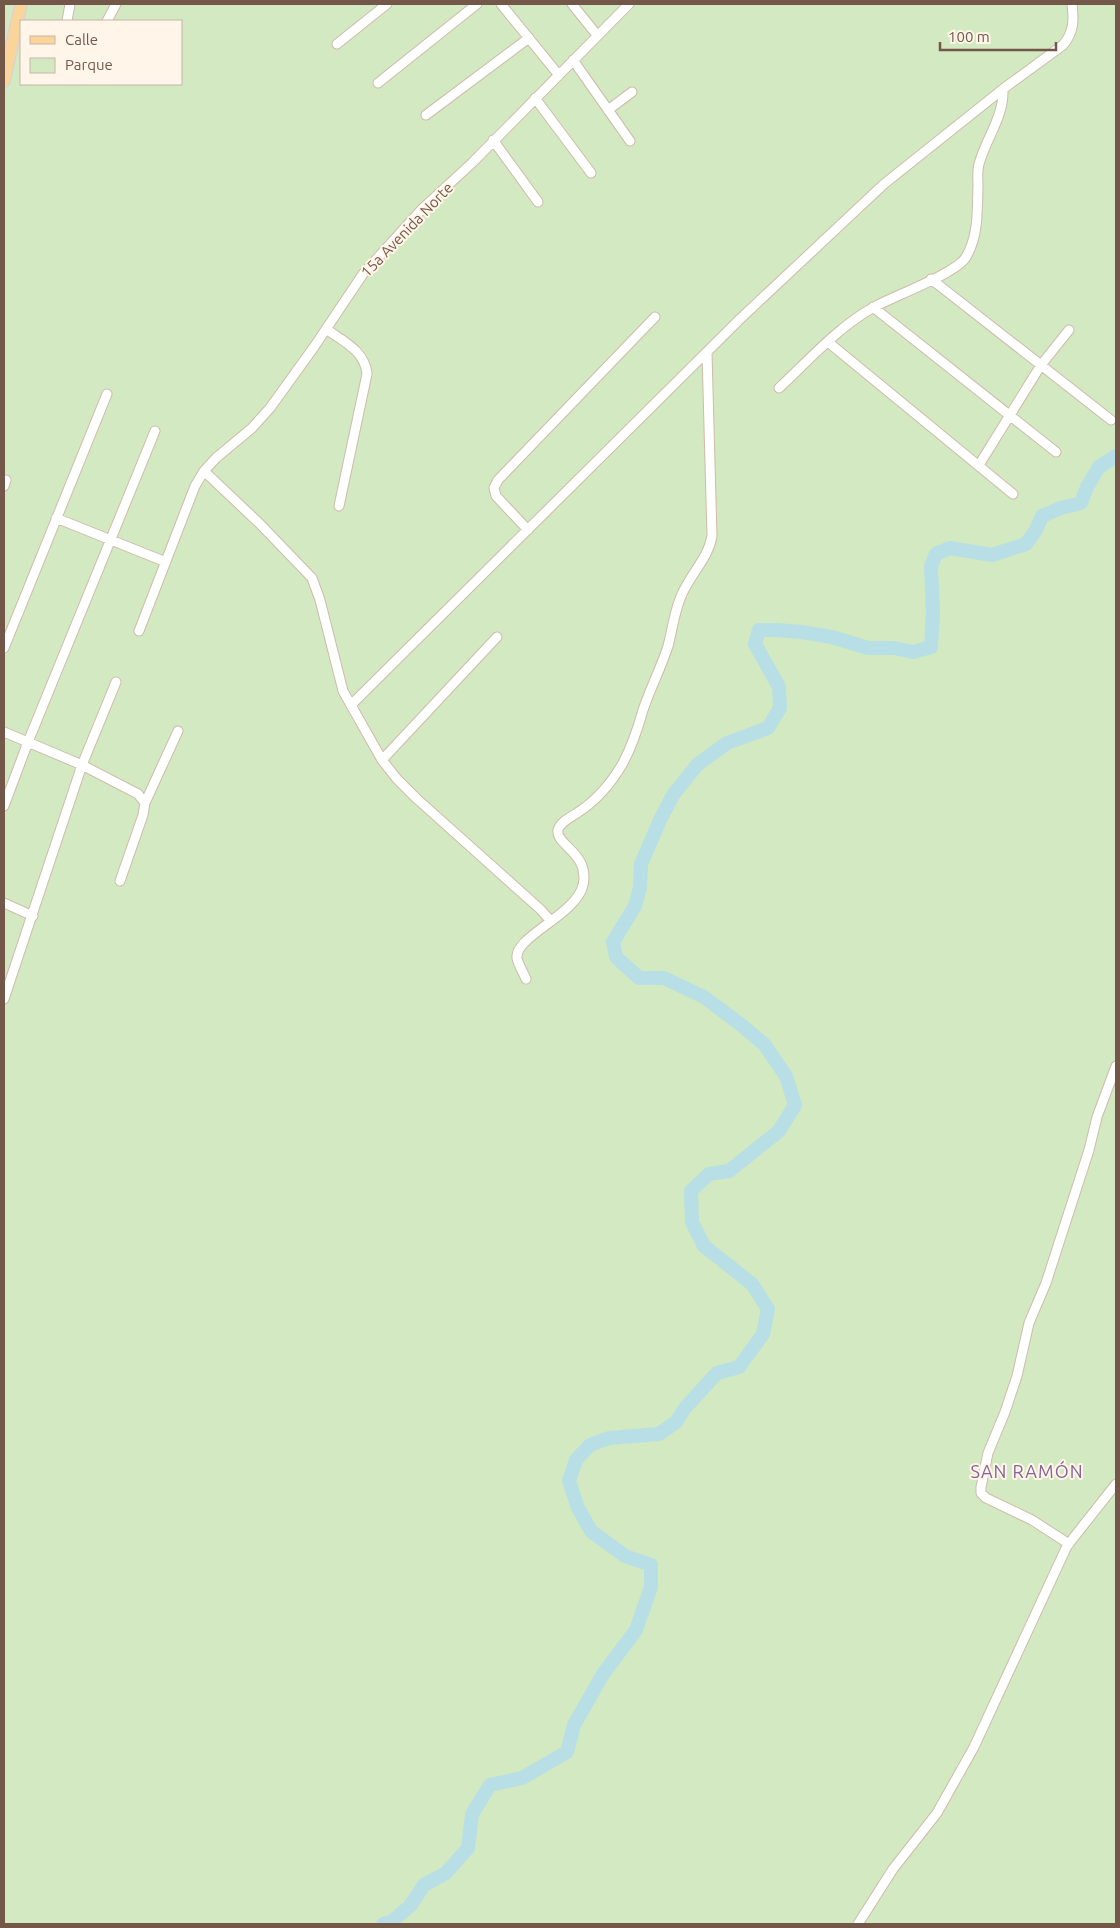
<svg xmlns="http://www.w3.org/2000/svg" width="1120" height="1928" font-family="Ubuntu,sans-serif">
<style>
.green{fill:#d2e9c1;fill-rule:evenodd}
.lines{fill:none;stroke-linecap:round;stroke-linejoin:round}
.river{stroke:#b7dfe5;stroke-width:14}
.minor-casing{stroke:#cfbbac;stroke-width:11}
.major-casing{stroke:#dbd3d0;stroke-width:14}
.minor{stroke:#fff;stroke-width:9}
.major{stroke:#fad59b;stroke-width:11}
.labels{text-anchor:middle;stroke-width:4;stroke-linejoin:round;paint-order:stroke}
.street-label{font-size:15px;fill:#735749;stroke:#fff5e8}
.quarter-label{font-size:18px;letter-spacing:1px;fill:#856497;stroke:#fff5e8}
</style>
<rect width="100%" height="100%" fill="#fcf1e2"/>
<path class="green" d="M4,4H1116V1924H4ZM21,21H181V84H21Z"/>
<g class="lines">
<path class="river" d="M383,1924L391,1922L410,1906L424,1885L446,1873L468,1848L472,1814L490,1785L522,1778L567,1752L574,1725L603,1674L636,1630L651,1587V1565L625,1556L591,1531L578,1508L569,1481L576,1460L590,1445L609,1438L659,1434L676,1422L685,1408L717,1373L739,1367L763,1334L768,1309L752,1284L704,1246L692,1222L691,1191L709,1174L729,1171L779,1131L795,1105L786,1076L764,1044L740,1024L704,997L664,978H639L616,957L613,942L635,906L640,888L641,864L660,820L673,795L697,765L727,743L768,728L780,708L779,687L755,644L759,630H777L801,632L832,637L868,648H894L913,652L931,647L933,613L931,566L936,554L950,548L992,555L1026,544L1036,530L1042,516L1061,508L1081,503L1087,487L1099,467L1116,456"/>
<g class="minor-casing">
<path id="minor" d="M501,4L558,74
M572,4L597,35
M67,21L70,4
M107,21L116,4
M337,44L387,4
M573,60L630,141
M378,83L477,4
M535,98L591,173
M608,110L632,92
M426,115L529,38
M493,140L538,202
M931,279L1111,420
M873,307L1056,452
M326,329C343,341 365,351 367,374L339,506
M828,342L1013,494
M779,388C809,360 838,327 874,307C894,296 957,273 966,257C979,235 977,210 978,186C978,179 977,171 979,164C986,138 1004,117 1003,89
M979,465L1041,365L1069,330
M204,471L260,524L312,578L320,600L343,691L382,760L397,779L416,798L540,909L551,921
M4,486L6,480
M56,518L166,562
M528,530L496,496L494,488L498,480L655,317
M139,631L195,486L204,471L216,458L252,428L270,408L314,347L363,274L422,209L472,163L629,4
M4,648L107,394
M351,705L740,319L884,184L1003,89L1063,45C1074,32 1074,20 1072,4
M4,732L82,765L138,794L145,803L143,815L120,881
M382,760L497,637
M145,803L178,731
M4,806L28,742L155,431
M4,903L33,916
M526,979C523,972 518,964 517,958C514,937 577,914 583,885C590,853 555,845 558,830C560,822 571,817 577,813C596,801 612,782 623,763C632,746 638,728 643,710C650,689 661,668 668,646C672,631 674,614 680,599C688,576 708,560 712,536L707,353
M4,999L82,765L116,682
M1069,1544L1032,1520L986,1498L981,1493V1487L988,1453L1005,1412L1017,1376L1029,1323L1046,1283L1089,1150L1097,1117L1116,1066
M858,1924L893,1869L937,1813L974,1747L1067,1546L1116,1484"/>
</g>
<g class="major-casing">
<path id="major" d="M4,81L21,4"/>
</g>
<use href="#minor" class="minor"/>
<use href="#major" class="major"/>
</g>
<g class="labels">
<g class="street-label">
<text transform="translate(407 230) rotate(-46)" y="5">15a Avenida Norte</text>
</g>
<g class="quarter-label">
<text x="1027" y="1478">SAN RAMÓN</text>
</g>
</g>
<rect width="1120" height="1928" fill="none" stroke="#735749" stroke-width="10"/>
<rect x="20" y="20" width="162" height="65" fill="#fff5e8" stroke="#c7b6a8"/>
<rect x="30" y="36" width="25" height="8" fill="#fad59b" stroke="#c7b6a8"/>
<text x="65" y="45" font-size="15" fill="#735749">Calle</text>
<rect x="30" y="58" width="25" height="15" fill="#d2e9c1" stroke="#c7b6a8"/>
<text x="65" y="70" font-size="15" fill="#735749">Parque</text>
<path d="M940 42v8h116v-8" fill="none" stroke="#735749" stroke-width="2.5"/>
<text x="948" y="42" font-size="15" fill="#735749" stroke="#fff5e8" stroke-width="4" paint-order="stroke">100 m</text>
</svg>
